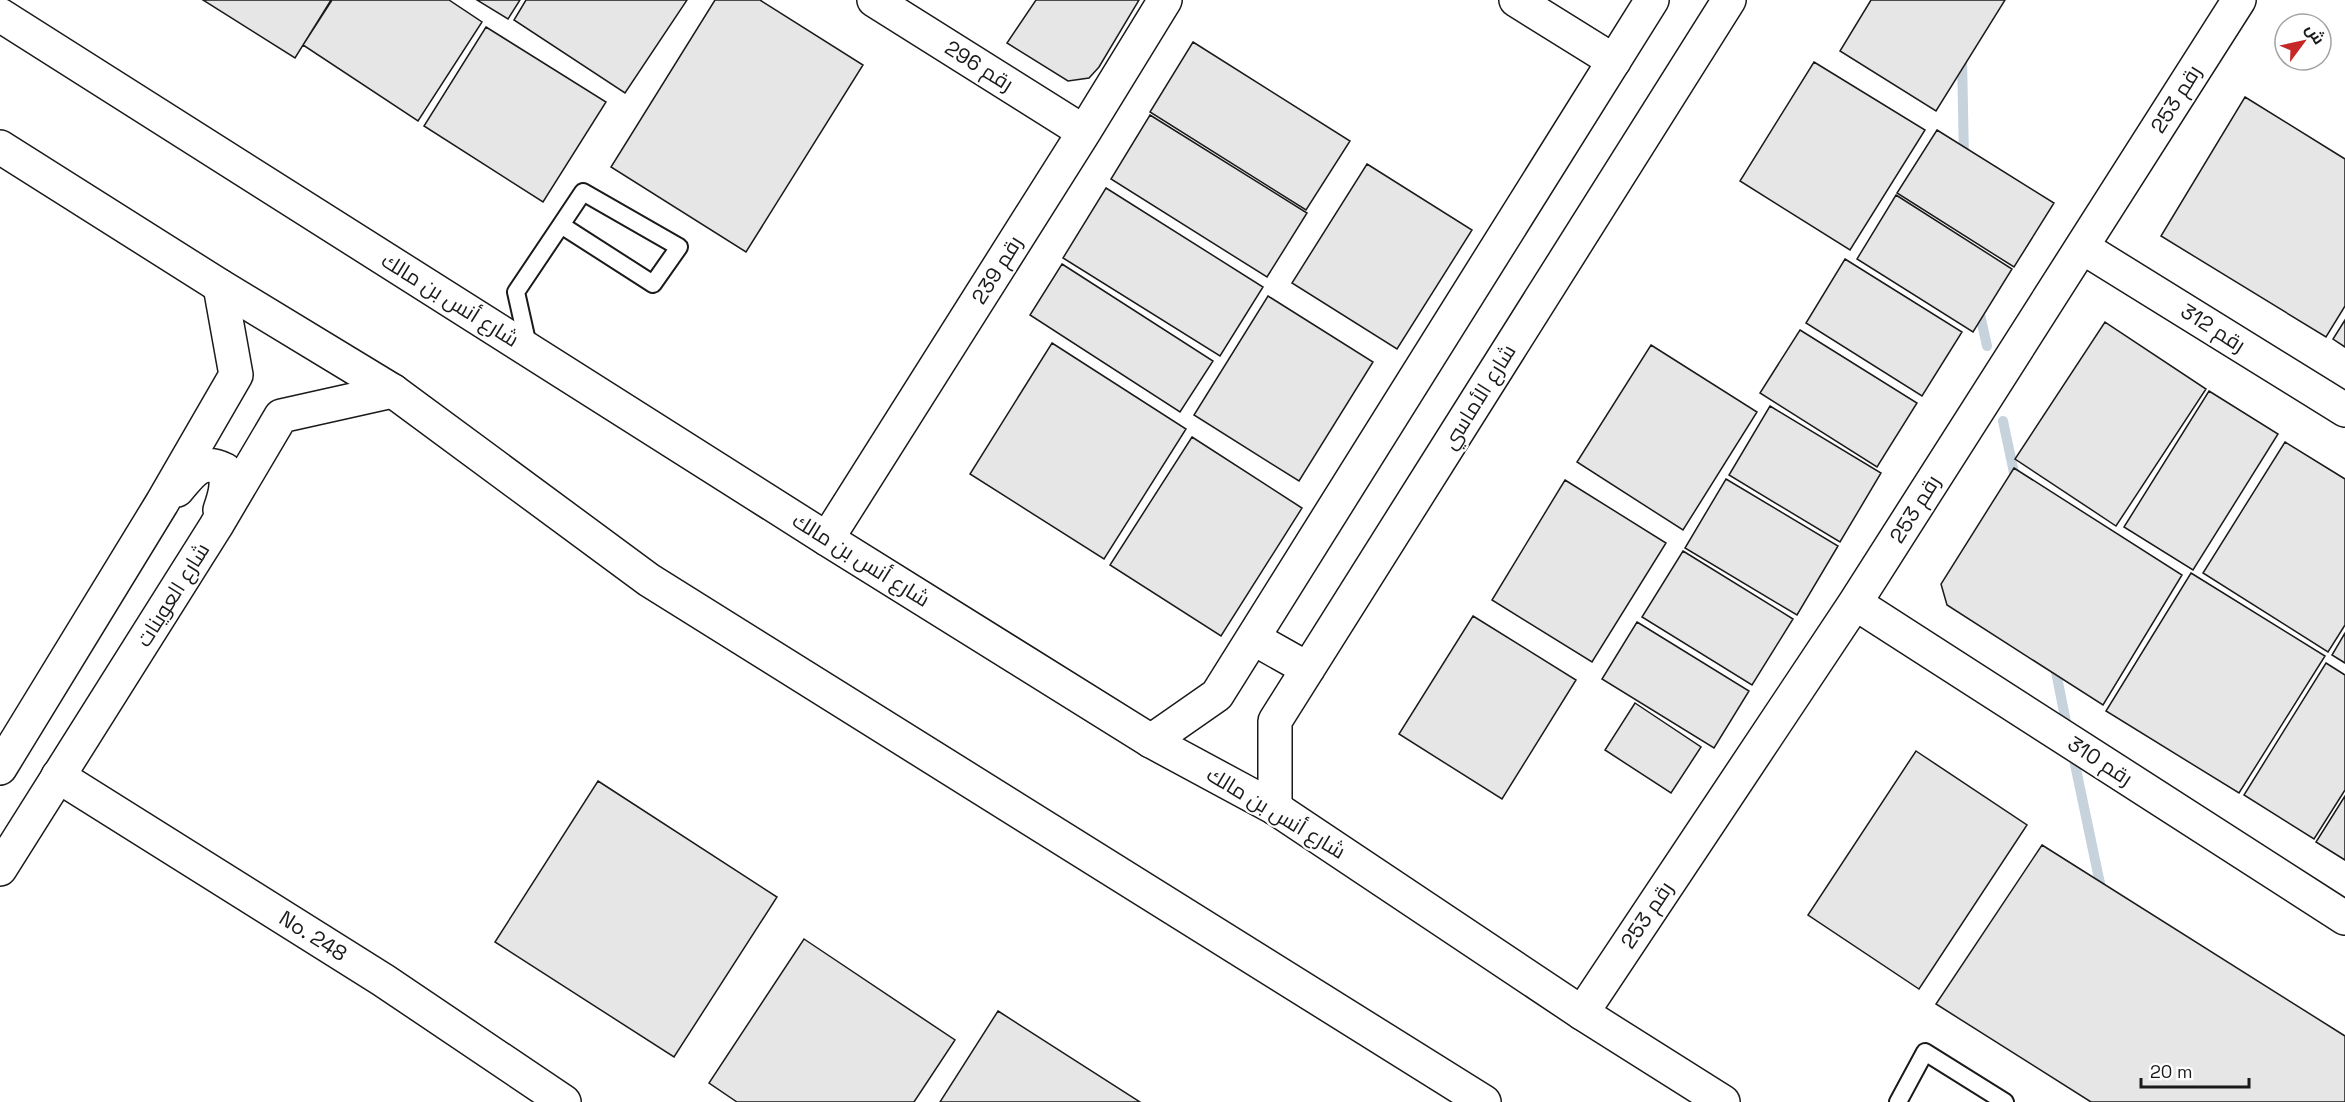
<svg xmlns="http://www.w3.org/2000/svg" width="2345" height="1102" font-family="'Space Grotesk',Cairo,sans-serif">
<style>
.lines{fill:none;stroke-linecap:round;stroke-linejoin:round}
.stream{stroke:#c6d2dc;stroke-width:10}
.building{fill:#e6e6e6;stroke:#1a1a1a;stroke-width:1.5}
.service-casing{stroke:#1a1a1a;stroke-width:20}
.minor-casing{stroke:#1a1a1a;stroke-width:36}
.tertiary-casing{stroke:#1a1a1a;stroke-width:36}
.primary-casing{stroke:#1a1a1a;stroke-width:36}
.service{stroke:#fff;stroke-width:16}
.minor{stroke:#fff;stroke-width:33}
.tertiary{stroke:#fff;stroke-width:33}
.primary{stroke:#fff;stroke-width:33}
.labels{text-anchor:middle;stroke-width:4.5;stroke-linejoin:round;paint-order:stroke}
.street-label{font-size:21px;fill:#1a1a1a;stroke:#fff}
</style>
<rect width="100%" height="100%" fill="#fff"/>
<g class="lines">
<path class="stream" d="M1962,57L1964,159
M1978,305L1987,346
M2003,421L2016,482
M2054,662L2068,732
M2072,750L2102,893"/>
</g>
<path class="building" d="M203,0H331L295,58Z
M332,0H449L482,22L418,121L303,45Z
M477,0H520L508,19Z
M526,0H687L625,93L514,20Z
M715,0H760L863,65L746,252L611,167Z
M1036,0H1139L1099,67L1089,78L1068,81L1007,43Z
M1871,0H2005L1936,111L1840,51Z
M486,27L606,102L543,202L424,126Z
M1193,42L1350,141L1306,210L1150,112Z
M1814,62L1925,130L1850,250L1740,181Z
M2245,97L2345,159V306L2326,337L2161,236Z
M1150,115L1307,213L1267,277L1111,179Z
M1937,130L2054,203L2014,267L1897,193Z
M1367,164L1472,230L1397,349L1292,283Z
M1106,188L1263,287L1220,356L1063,258Z
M1896,195L2012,269L1973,332L1857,259Z
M1845,259L1962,332L1922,396L1806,323Z
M1062,264L1213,361L1180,412L1030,315Z
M1268,296L1373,362L1299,481L1194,415Z
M2345,320V347L2333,339Z
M2105,322L2206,389L2116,526L2015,459Z
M1800,330L1917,403L1877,467L1760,393Z
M1052,343L1186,429L1104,559L970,474Z
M1651,345L1757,412L1683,530L1577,462Z
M2209,391L2278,434L2193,570L2124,527Z
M1770,406L1881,473L1840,542L1729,475Z
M1192,437L1302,508L1221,636L1110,565Z
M2285,442L2345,479V625L2328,652L2203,573Z
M2014,468L2182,575L2103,705L1947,605L1941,584Z
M1726,479L1838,546L1797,615L1685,548Z
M1565,480L1666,543L1592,662L1492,600Z
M1683,551L1793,619L1752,685L1642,617Z
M2191,573L2325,656L2239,793L2106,711Z
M1473,616L1576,680L1502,799L1399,734Z
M1637,622L1749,691L1714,748L1602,679Z
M2345,633V663L2332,655Z
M2326,663L2345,675V790L2314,839L2244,795Z
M1635,703L1701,747L1671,793L1605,750Z
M1916,751L2027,825L1919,989L1808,915Z
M598,781L777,897L674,1057L495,942Z
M2345,796V860L2316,842Z
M2042,845L2345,1036V1102H2091L1936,1004Z
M804,939L955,1040L914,1102H737L709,1083Z
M998,1011L1140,1102H940Z"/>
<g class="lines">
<g class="service-casing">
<path id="service" d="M529,350L516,292L561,225L653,284L679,247L583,192L561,225
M1898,1102L1925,1052L2005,1102"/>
</g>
<g class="minor-casing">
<path id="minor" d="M874,0L1084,132
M1516,0L1614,61
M2082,247L2345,410
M827,539L1084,132L1165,0
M1855,603L2345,918
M58,776L383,980L564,1102
M1582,1013L1855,603L2239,0"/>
</g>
<g class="tertiary-casing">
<path id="tertiary" d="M177,490C192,473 200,457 225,470C228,485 225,495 220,510
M1253,638L1308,669
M1151,741L1217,695L1652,0
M0,768L162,503L236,375L220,286
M1275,808V721L1729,0
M0,869L216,526L281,416L393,391"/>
</g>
<g class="primary-casing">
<path id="primary" d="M0,15L827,539L1151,741L1275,808L1582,1013L1723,1102
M0,147L220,286L393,391L649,580L1484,1102"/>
</g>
<use href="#service" class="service"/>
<use href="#minor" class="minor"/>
<use href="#tertiary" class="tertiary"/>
<use href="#primary" class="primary"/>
</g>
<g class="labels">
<g class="street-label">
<text transform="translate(979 66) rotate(32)" y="7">رقم 296</text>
<text transform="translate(2176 99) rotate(-58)" y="7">رقم 253</text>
<text transform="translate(997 270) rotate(-58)" y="7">رقم 239</text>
<text transform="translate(450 300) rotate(32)" y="7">شارع أنس بن مالك</text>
<text transform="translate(2213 328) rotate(32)" y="7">رقم 312</text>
<text transform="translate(1479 397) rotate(-58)" y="7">شارع الأماسي</text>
<text transform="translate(1915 509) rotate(-58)" y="7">رقم 253</text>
<text transform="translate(861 560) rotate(32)" y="7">شارع أنس بن مالك</text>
<text transform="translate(173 595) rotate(-58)" y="7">شارع العوينات</text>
<text transform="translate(2100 761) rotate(33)" y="7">رقم 310</text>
<text transform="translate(1276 813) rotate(31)" y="7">شارع أنس بن مالك</text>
<text transform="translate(1647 915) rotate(-56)" y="7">رقم 253</text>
<text transform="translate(313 936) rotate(32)" y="7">No. 248</text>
</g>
</g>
<g transform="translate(2303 42) rotate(57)"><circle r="28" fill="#ffffff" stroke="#a3a3a3" stroke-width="1.5"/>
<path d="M0-4.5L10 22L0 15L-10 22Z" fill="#c62828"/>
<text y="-9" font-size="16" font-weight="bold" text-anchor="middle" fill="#1a1a1a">ش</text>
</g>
<path d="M2141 1078v9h108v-9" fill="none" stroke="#1a1a1a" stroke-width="3"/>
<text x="2150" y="1078" font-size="18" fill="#1a1a1a" stroke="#ffffff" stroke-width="4.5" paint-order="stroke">20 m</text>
</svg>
